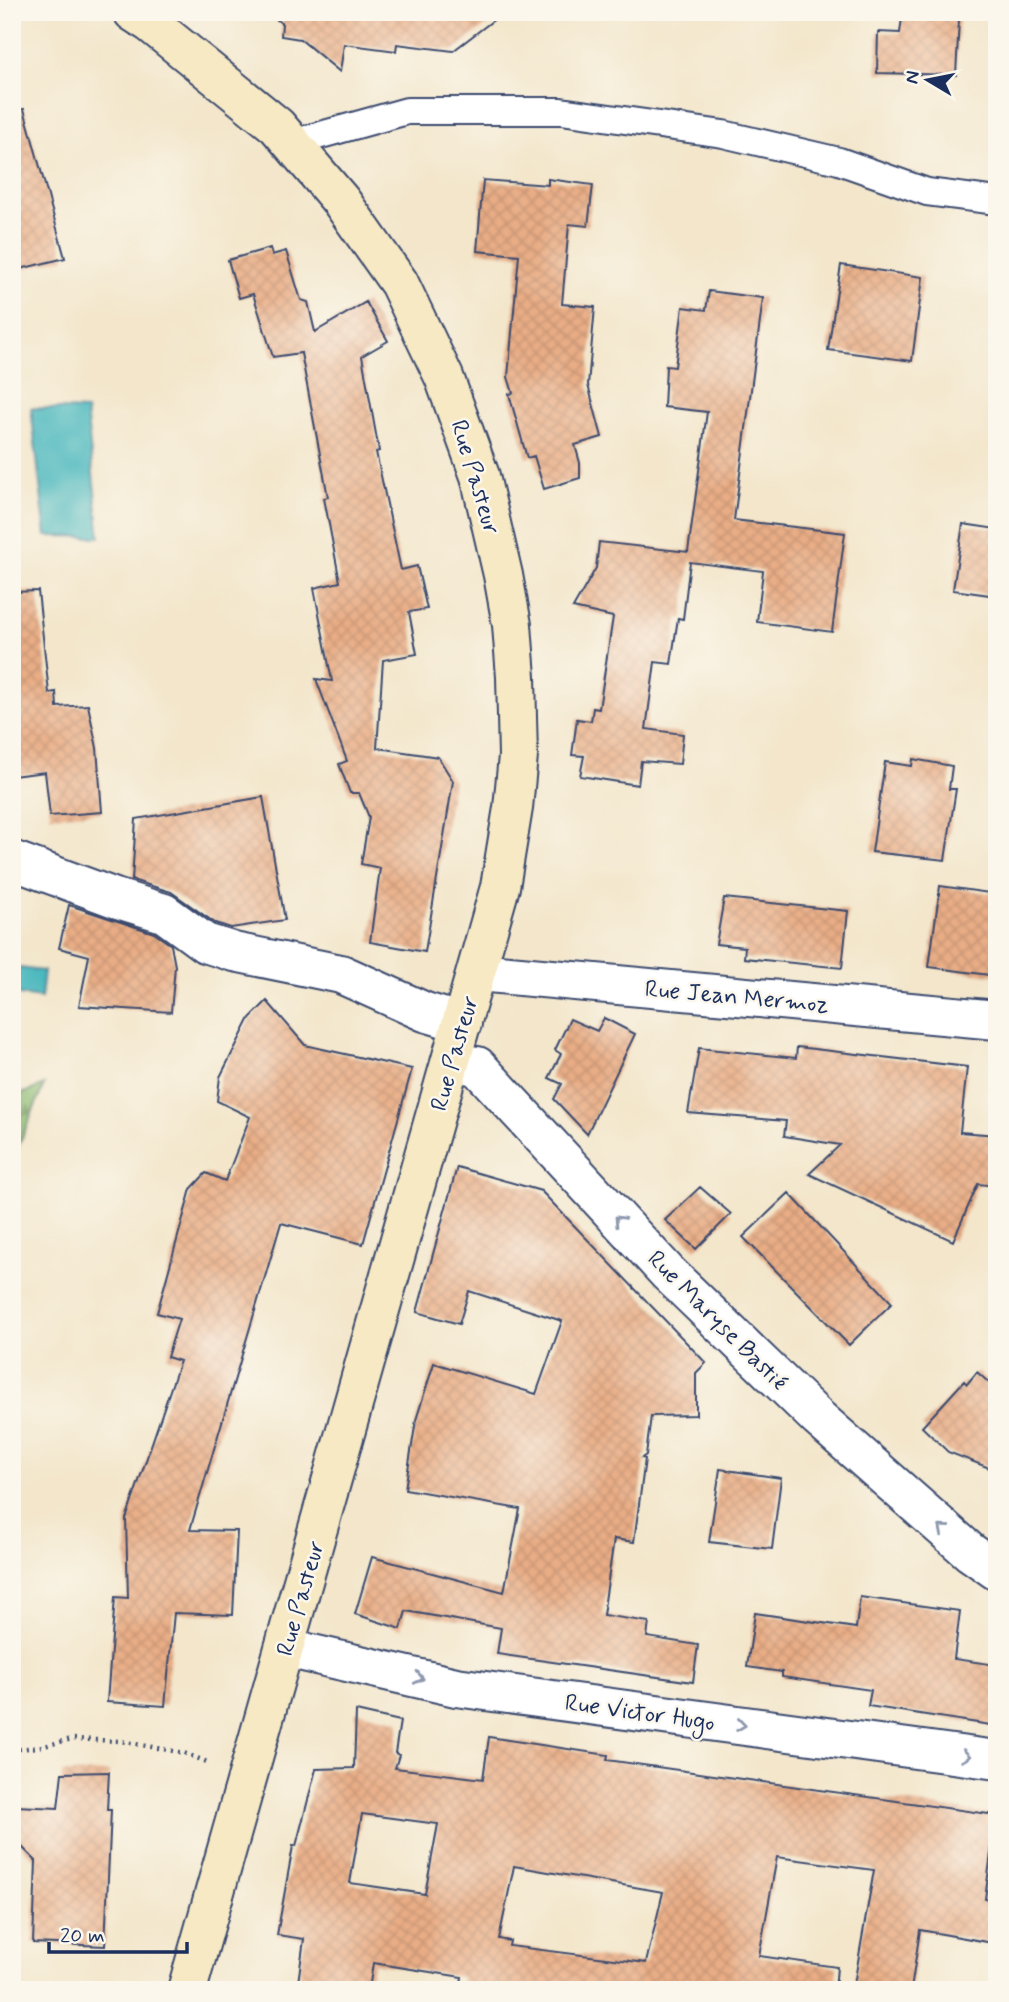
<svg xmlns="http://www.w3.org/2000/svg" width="1009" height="2002" font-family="Mynerve,sans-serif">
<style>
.forest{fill:url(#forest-firs);stroke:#547468;stroke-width:2}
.water{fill:#48b7bd;stroke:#32738e;stroke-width:2}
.building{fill:url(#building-cross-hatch);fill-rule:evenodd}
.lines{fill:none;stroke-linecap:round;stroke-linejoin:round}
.lane-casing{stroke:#3b4a6e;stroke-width:30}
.street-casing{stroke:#3b4a6e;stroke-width:42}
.secondary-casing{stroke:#3b4a6e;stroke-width:42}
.path{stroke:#3b4a6e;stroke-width:4.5;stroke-dasharray:2 5;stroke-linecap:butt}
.lane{stroke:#fff;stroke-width:26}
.street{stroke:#fff;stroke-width:38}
.secondary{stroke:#f7e9c3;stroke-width:38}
.oneway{stroke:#8d97ae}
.labels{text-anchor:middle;stroke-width:5;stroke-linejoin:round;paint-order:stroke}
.street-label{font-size:24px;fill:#1b2f5e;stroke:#fbf7ec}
</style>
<defs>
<pattern id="forest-firs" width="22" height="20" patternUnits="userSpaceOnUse" patternTransform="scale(1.75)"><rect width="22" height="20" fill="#8cb971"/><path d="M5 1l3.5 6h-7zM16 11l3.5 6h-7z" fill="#729760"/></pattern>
<pattern id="building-cross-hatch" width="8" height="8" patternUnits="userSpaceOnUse" patternTransform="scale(1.75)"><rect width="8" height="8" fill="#e9ad85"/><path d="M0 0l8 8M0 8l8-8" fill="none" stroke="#c79575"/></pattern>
</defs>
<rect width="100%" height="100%" fill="#fbf7ec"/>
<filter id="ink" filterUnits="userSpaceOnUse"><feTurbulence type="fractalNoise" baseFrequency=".0143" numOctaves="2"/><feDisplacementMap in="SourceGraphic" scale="14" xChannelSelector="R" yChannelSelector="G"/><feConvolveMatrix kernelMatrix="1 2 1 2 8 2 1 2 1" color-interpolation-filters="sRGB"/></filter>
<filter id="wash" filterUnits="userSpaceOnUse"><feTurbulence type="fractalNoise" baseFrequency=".00686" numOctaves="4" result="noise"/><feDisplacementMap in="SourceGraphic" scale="28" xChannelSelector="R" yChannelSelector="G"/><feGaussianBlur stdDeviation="1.57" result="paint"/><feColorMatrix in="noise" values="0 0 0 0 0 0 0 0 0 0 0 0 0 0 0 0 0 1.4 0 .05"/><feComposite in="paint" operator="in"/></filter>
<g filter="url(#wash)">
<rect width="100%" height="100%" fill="#f3e6cb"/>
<path class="forest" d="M44,1085L12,1161V1098Z"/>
<path class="water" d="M31,408L86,410L100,537L46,536Z
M12,967L44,971L41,998L12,994Z"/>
<g id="blocks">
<path class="building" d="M268,12H504L453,51L397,44L396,51L344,44L340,72L300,39L281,36L282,24Z
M902,18L959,19L956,75L877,73L878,32L900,33Z
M24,109L65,258L12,271V111Z
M548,179L593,185L588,226L569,224L562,304L595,307L588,385L602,437L575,445L580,463V478L544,489L534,456L527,458L509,394L513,393L508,377L519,255L477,251L483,180L548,185Z
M270,248L272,255L286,251L301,300L308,302L315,332L366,302L388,341L362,356L379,451L376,452L401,570L417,566L427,609L409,612L417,654L383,660L377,748L438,757L453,781L425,952L370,942L380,868L361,864L369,817L359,793H350L339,764L347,761L316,679L332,681L314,588L340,582L324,498L328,497L301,353L273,357L253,294L239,298L228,260Z
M841,265L923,277L912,361L828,350Z
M709,291L763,298L734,520L845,533L832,632L757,622L763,571L690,562L683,619L678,618L671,664L655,662L646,729L683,734L680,764L641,761L638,785L580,776L584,756L572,755L577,719L591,721L593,708L599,709L613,617L573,608L596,568L599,542L688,552L707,412L664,407L666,366L675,367L683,307L706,310Z
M963,524L997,529V596L953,590Z
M38,591L49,693L56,692L57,707L88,705L97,748L102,812L50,816L45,772L12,776V592Z
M913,759L952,766L949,789H956L945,860L872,852L885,762L912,766Z
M263,797L285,920L231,928L215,923L171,892L132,880L136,819Z
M940,886L997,894V976L929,967Z
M724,898L848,911L842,968L744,958L745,947L716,944Z
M69,905L154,933L171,945L175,966L171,1012L79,1006L89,956L59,948Z
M267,1001L305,1045L412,1069L363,1244L281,1223L190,1530L237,1531L233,1615L174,1613L165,1706L107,1702L115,1597L128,1598L126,1519L180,1361L167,1357L179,1319L157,1313L191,1189L206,1173L225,1181L250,1117L217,1101L220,1077L250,1018Z
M604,1018L635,1034L587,1134L554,1099L562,1084L549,1078L561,1054L555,1050L570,1019L597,1031Z
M797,1047L967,1067L960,1132L997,1135V1186L978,1184L953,1241L809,1174L840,1145L784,1136L786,1121L688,1113L699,1048L796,1058Z
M457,1167L541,1191L706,1363L696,1373V1415L651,1416L646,1455L642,1458L645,1459L634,1542L614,1539L603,1615L649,1622L647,1637L698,1645L693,1682L497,1654L501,1628L406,1611L401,1629L355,1614L372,1557L504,1592L520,1509L405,1489L416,1420L434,1363L536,1394L562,1321L469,1291L459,1324L417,1312Z
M700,1187L731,1214L696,1249L665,1220Z
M789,1193L892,1303L849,1345L743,1237Z
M977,1372L997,1390V1471L948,1452L922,1427L964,1381L967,1384Z
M720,1469L781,1478L772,1549L709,1542Z
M860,1597L960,1611L954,1659L997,1665V1726L868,1706L871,1690L782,1677V1672L747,1667L755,1613L856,1628Z
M356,1711L400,1721L395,1753L399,1755L395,1768L483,1779L489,1737L608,1755L607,1760L996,1815L985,1899L997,1901L993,1943L920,1930L911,1990H853L874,1870L777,1857L759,1956L837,1967L835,1990H460L462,1977L373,1963L369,1990H297L304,1939L277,1935L293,1846H296L316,1769L354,1768ZM362,1814L438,1824L425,1894L350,1883ZM514,1866L663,1892L646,1963L509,1946L510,1941L499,1939Z
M109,1772L107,1810H111L105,1946L33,1943L36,1861L14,1839L16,1806L58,1808L62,1773Z"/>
</g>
</g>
<g filter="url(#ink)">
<use href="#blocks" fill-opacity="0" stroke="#3b4a6e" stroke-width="2"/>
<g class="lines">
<g class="lane-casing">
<path id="lane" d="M292,143L407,111H561L723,134L839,161L927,192L997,201"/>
</g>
<g class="street-casing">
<path id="street" d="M12,860L115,898L164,913L205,943L234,952L341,974L425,1012L462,1023
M477,972L997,1020
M452,1062L477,1066L668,1273L818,1418L970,1552L997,1571
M286,1648L456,1687L997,1760"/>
</g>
<g class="secondary-casing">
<path id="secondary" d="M133,12L150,23L277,126L341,201L399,283L444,377L480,476L503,575L512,625L516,677L518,756L513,808L500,887L187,1990"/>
</g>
<path class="path" d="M12,1750L44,1746L72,1739L120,1741L184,1753L207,1762"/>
<use href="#lane" class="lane"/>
<use href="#street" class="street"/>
<use href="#secondary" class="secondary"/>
</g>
<defs><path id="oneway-chevron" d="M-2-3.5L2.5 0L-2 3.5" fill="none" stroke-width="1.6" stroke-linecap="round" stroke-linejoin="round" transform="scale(1.75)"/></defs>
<g class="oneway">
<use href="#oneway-chevron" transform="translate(619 1220) rotate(-133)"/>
<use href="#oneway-chevron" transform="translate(943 1529) rotate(-139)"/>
<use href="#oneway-chevron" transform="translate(419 1678) rotate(13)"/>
<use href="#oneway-chevron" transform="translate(741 1725) rotate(8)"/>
<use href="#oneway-chevron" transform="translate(966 1756) rotate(8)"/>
</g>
</g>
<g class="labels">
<g class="street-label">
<text transform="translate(476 477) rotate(73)" y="8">Rue Pasteur</text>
<text transform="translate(737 996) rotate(5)" y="8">Rue Jean Mermoz</text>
<text transform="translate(454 1053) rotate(-74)" y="8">Rue Pasteur</text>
<text transform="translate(718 1320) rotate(45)" y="8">Rue Maryse Bastié</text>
<text transform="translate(300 1598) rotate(-74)" y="8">Rue Pasteur</text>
<text transform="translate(640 1712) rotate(8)" y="8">Rue Victor Hugo</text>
</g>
</g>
<rect width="1009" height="2002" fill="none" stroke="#fbf7ec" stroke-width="42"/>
<g transform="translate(928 80) rotate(280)" stroke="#fbf7ec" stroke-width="5" paint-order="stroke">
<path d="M0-5L12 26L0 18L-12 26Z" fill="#1b2f5e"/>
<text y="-10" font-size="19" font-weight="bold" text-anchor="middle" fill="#1b2f5e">N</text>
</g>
<path d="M49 1942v10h138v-10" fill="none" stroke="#1b2f5e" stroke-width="3.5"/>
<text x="60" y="1942" font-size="21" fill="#1b2f5e" stroke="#fbf7ec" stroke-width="5" paint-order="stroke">20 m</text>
</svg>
